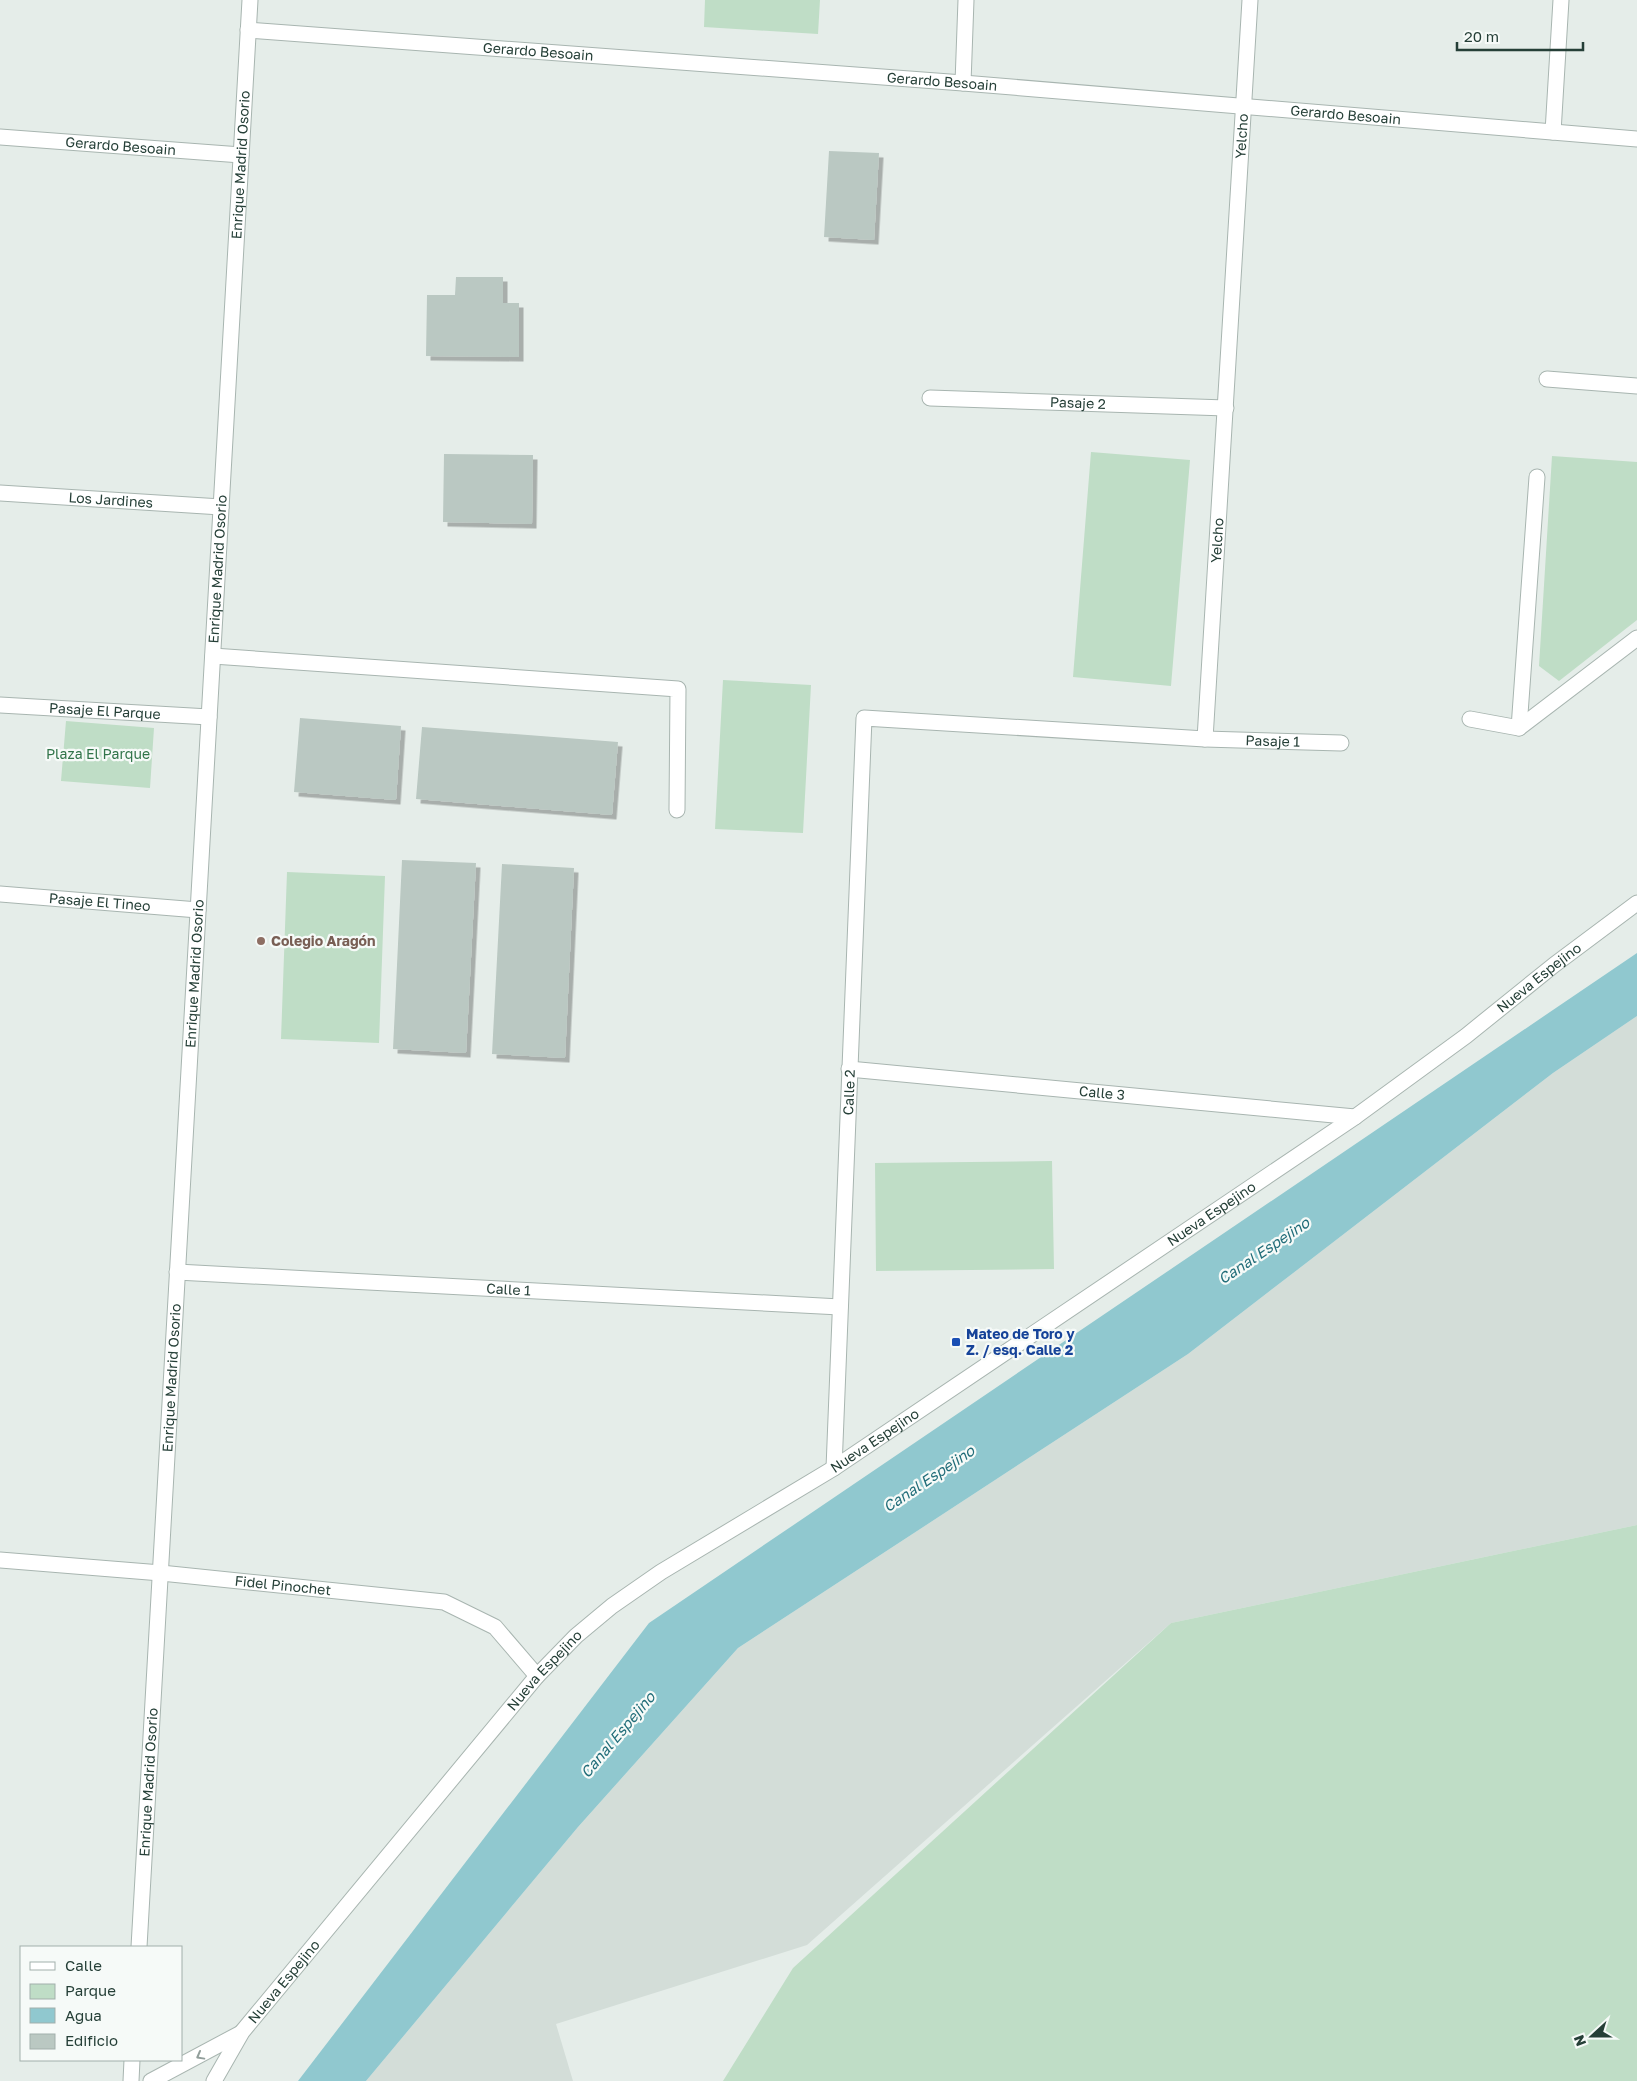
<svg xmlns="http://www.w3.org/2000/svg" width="1637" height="2081" font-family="'Golos Text',sans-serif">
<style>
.built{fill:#d3ddd8}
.green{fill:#bfddc6}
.water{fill:#90c8cf}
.building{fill:#bac8c2;filter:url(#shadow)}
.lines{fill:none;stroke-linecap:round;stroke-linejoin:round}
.service-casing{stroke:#a8b5b0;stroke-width:17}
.minor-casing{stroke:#a8b5b0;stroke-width:17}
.tertiary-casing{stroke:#a8b5b0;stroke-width:17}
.service{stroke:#fff;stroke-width:15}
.minor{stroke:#fff;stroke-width:15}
.tertiary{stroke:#fff;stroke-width:15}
.oneway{stroke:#929f9b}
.education-dot{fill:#8d6e63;stroke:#f6faf8;stroke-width:2}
.transit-dot{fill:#1a4fb4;stroke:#f6faf8;stroke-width:2}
.labels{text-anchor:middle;stroke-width:4.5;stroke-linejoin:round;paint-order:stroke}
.street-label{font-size:14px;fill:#253f37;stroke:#f6faf8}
.park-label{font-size:14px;fill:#307449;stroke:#f6faf8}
.education-label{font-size:14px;font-weight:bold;fill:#785e54;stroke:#f6faf8;text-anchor:start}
.transit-label{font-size:14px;font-weight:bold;fill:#164399;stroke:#f6faf8;text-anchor:start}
.water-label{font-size:15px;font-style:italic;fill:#216d79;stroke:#f6faf8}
</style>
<defs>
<filter id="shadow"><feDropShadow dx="4.5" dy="4.5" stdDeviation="0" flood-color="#0004"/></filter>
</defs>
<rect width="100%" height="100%" fill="#e5ede9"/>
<path class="built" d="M1637,1016V1525L1171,1623L807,1945L556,2024L573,2081H366L578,1827L738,1648L1188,1354L1553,1073Z"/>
<path class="green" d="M705,0H820L818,34L704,27Z
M1091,452L1190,460L1171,686L1073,677Z
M1552,456L1637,462V620L1559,681L1539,666Z
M723,680L811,685L803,833L715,829Z
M66,721L154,728L150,788L61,781Z
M287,872L385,876L379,1043L281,1039Z
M1052,1161L1054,1269L876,1271L875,1163Z
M1637,1525V2081H723L793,1968L1171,1623Z"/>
<path class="water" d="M1637,953V1016L1553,1073L1188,1354L738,1648L578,1827L366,2081H298L649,1623Z"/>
<path class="building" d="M829,151L879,153L874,240L824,237Z
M456,277H503V303H519V357L426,356L427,295H455Z
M444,454L533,455L532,524L443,522Z
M300,718L401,726L396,800L294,792Z
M422,727L618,742L612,815L416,799Z
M402,860L476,863L466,1053L393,1049Z
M502,864L574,868L565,1058L492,1054Z"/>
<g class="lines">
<g class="service-casing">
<path id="service" d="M213,656L678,689L677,810"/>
</g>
<g class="minor-casing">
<g id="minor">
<path id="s1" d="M248,30L963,83L1637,139"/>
<path d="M963,83L966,0"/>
<path d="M1553,132L1561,0"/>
<path id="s2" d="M0,137L241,155"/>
<path d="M1547,379L1637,386"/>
<path id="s3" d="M930,398L1226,408"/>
<path id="s4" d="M0,493L221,507"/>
<path id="s5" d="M0,705L209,717"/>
<path d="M1470,719L1519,728L1637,638"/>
<path d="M1519,728L1537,477"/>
<path id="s6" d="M1205,739L1250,0"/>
<path id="s7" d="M0,894L198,910"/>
<path id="s8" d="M849,1069L1355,1117"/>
<path id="s9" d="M177,1272L840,1307"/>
<path id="s10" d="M834,1468L864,718L1205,739L1341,743"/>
<path id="s11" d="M0,1560L161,1573L444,1602L495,1627L537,1676"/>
</g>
</g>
<g class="tertiary-casing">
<g id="tertiary">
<path id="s12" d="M139,1947L250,0"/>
<path d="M131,2081L132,2060"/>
<path d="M151,2081L241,2033"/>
<path id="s13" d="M214,2081L242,2032L537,1676L576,1636L612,1606L661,1572L834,1468L1355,1117L1466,1036L1554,965L1637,903"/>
</g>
</g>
<use href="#service" class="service"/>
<use href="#minor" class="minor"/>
<use href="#tertiary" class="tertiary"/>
</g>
<defs><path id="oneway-chevron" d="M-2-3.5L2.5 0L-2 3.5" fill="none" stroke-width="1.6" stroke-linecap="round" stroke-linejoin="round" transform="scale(1.25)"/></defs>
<use class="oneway" href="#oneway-chevron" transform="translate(200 2056) rotate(151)"/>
<circle class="education-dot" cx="261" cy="941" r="5"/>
<rect class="transit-dot" x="951" y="1337" width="10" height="10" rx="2.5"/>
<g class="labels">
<g class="street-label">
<text dy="5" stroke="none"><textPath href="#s1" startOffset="291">Gerardo Besoain</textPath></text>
<text dy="5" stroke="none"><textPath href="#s1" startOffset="696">Gerardo Besoain</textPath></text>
<text dy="5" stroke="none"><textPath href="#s1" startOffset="1101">Gerardo Besoain</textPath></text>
<text dy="5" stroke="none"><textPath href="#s6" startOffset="604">Yelcho</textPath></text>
<text dy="5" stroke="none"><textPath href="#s2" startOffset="121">Gerardo Besoain</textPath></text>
<text dy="5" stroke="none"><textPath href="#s12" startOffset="1785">Enrique Madrid Osorio</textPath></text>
<text dy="5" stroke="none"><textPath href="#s3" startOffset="148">Pasaje 2</textPath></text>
<text dy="5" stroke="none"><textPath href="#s4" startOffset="111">Los Jardines</textPath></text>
<text dy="5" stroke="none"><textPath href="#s6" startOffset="199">Yelcho</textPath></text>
<text dy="5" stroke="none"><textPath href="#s12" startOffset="1380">Enrique Madrid Osorio</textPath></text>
<text dy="5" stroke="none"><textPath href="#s5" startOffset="105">Pasaje El Parque</textPath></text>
<text dy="5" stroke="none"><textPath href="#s10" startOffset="1160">Pasaje 1</textPath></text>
<text dy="5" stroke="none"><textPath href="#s7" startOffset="100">Pasaje El Tineo</textPath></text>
<text dy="5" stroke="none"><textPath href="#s12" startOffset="975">Enrique Madrid Osorio</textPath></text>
<text dy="5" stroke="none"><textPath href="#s13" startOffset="1742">Nueva Espejino</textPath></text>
<text dy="5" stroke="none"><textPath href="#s10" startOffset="376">Calle 2</textPath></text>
<text dy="5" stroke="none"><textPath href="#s8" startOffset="254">Calle 3</textPath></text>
<text dy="5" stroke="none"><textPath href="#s13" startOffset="1338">Nueva Espejino</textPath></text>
<text dy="5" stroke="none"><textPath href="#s9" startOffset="332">Calle 1</textPath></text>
<text dy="5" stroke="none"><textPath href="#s12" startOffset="570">Enrique Madrid Osorio</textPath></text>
<text dy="5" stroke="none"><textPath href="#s13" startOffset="932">Nueva Espejino</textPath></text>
<text dy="5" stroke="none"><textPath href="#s11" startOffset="284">Fidel Pinochet</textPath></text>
<text dy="5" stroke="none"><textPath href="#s13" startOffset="528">Nueva Espejino</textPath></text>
<text dy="5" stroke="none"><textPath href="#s12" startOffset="165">Enrique Madrid Osorio</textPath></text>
<text dy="5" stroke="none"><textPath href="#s13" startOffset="122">Nueva Espejino</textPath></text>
</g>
<g class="park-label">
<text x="98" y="759">Plaza El Parque</text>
</g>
<g class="education-label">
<text x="271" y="946">Colegio Aragón</text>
</g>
<g class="transit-label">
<text x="966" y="1339">Mateo de Toro y<tspan x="966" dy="16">Z. / esq. Calle 2</tspan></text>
</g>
<g class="water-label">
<text transform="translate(1264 1251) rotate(-34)" y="5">Canal Espejino</text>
<text transform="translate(929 1479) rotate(-34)" y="5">Canal Espejino</text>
<text transform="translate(618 1735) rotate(-50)" y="5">Canal Espejino</text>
</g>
</g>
<rect x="20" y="1946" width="162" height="115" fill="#f6faf8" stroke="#a2afab"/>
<rect x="30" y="1962" width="25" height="8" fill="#ffffff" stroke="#a2afab"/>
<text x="65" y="1971" font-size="15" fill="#253f37">Calle</text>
<rect x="30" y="1984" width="25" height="15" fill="#bfddc6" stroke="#a2afab"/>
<text x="65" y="1996" font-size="15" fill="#253f37">Parque</text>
<rect x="30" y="2008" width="25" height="15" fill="#90c8cf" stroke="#a2afab"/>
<text x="65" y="2021" font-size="15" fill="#253f37">Agua</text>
<rect x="30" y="2034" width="25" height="15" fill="#bac8c2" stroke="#a2afab"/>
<text x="65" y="2046" font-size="15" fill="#253f37">Edificio</text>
<g transform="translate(1592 2036) rotate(249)" stroke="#f6faf8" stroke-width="4" paint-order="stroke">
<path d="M0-4L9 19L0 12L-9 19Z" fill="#253f37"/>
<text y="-8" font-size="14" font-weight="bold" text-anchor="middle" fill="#253f37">N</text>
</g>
<path d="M1457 42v8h126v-8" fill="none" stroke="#253f37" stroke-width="2.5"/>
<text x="1464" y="42" font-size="15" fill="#253f37" stroke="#f6faf8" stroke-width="4" paint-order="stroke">20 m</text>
</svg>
